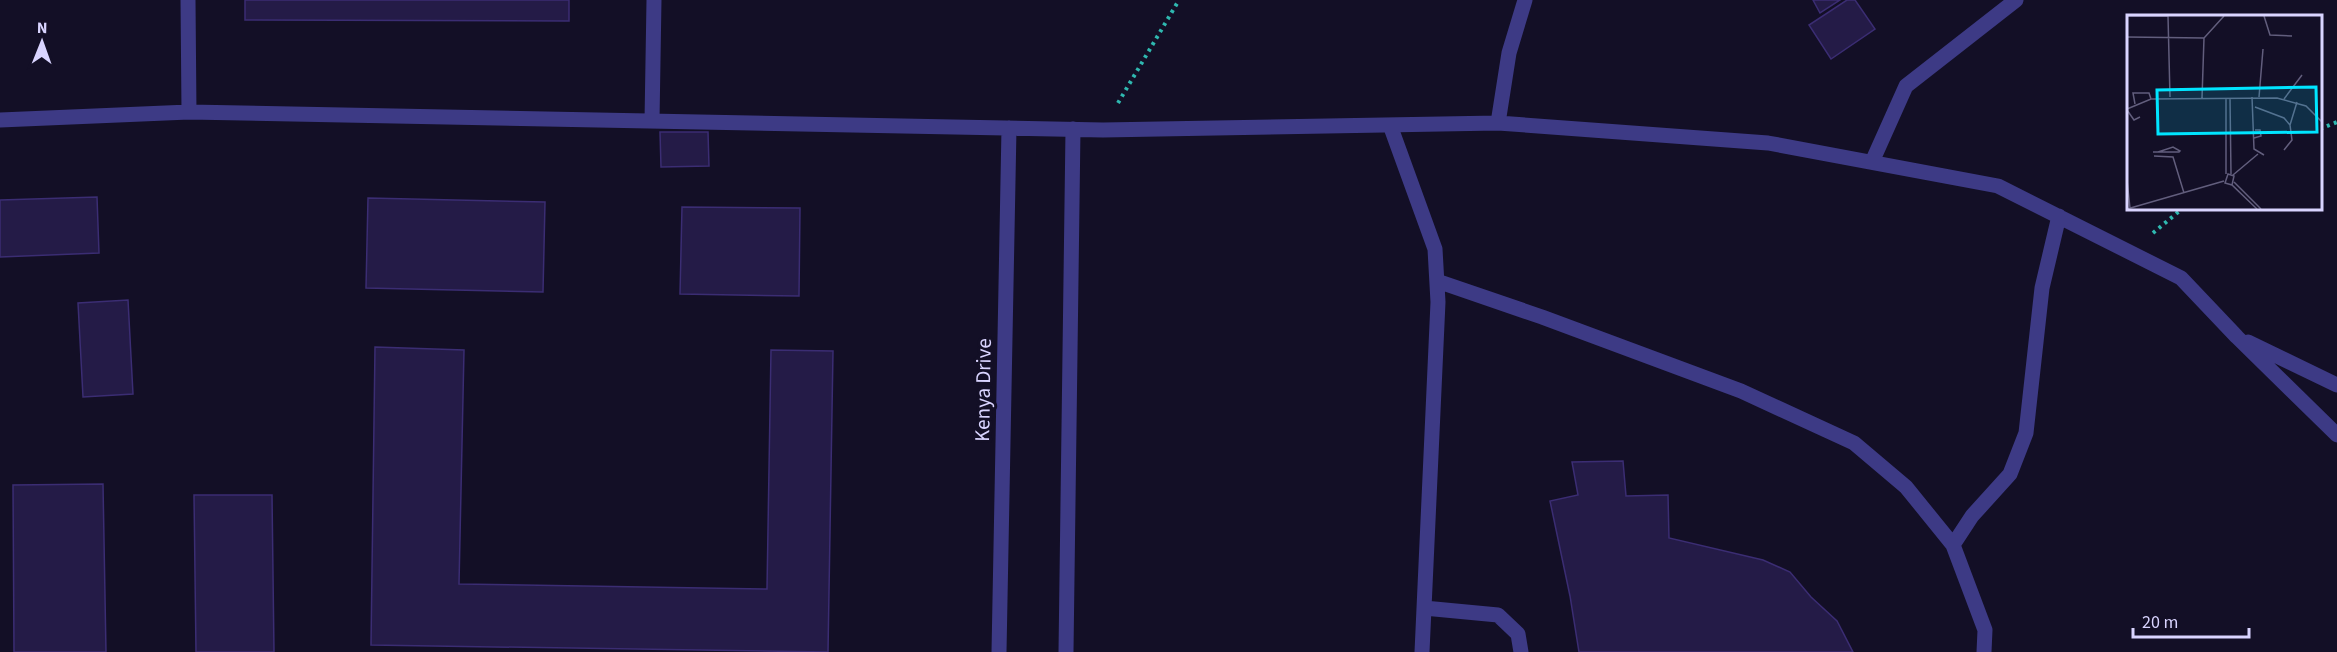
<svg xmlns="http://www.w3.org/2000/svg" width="2337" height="652" font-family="'Source Sans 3',sans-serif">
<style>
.building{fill:#241b47;stroke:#3b2d73;stroke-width:1.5}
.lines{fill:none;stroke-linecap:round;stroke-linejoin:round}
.path{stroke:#2fb8b0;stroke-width:4;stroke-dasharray:3 4.5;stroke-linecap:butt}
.minor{stroke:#3d3a85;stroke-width:15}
.labels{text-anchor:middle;stroke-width:6;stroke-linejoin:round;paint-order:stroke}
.street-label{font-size:21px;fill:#d9d4ff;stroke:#130f26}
.inset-road{fill:none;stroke:#625e7d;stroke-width:1.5}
.view{fill:#00e5ff;fill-opacity:0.15;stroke:#00e5ff;stroke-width:3}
.inset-edge{fill:none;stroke:#d9d4ff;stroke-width:3}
</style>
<rect width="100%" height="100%" fill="#130f26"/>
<path class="building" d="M245,0H569V21L245,20Z
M1813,0H1840L1820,13Z
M1847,0H1855L1875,29L1831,59L1809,25Z
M660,132H708L709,166L661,167Z
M97,197L99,253L0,257V200Z
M368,198L545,202L543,292L366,288Z
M682,207L800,208L799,296L680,294Z
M128,300L133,394L83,397L78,303Z
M375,347L464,350L459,584L767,589L771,350L833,351L828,652L371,645Z
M1623,461L1626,496L1668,495L1669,538L1763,560L1790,572L1811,597L1837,621L1853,652H1579L1570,596L1550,501L1578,495L1572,462Z
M103,484L106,652H14L13,485Z
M194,495H272L274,652H196Z"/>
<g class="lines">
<path class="path" d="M1118,103L1179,0
M2320,129L2337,122
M2153,233L2183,208"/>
<path class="minor" d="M188,0L189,112
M0,120L189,112L1103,130L1498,123L1768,143L1998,186L2181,278L2237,337L2337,435
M652,121L654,0
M1498,123L1509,53L1525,0
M1390,125L1435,249L1438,302L1422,652
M1872,162L1906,86L2016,0
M1437,281L1542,317L1741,391L1854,443L1906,487L1953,545L1985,630L1984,652
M2248,342L2337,385
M1953,545L1972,516L2010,474L2026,433L2042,288L2059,216
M1424,608L1498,615L1518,634L1521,652
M999,652L1009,128
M1066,652L1073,129"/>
</g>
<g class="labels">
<g class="street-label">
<text transform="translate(983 390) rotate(-89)" y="7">Kenya Drive</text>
</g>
</g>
<g transform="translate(2127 15)">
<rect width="195" height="195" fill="#130f26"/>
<path class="inset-road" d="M0,1H41M41,1L43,82M137,1L143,20L165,21M0,22L77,23M125,82L127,134L137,140M132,82L136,34M75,83L77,23L97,1M99,83V159M103,83L104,159M157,84L175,60M8,89L6,78H22L24,84M128,92L157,103L163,110L165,125L157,135M0,94L24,84L150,83L179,91L195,107M0,95L7,105L13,102M163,110L170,87M127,123L134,121L133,115H128M26,137H52L53,136L46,132L31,137M27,141L46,142L57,178M106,160L131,139M0,165L3,193M107,167L134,194M105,170L107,161L101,159L98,168L105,170L130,194M0,194L97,166"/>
<path class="view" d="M189,72L190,117L31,119L30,75Z"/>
<rect width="195" height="195" class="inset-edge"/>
</g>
<g transform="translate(42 42) rotate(1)" stroke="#130f26" stroke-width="4.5" paint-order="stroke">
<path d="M0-4.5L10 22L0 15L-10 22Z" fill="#d9d4ff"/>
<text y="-9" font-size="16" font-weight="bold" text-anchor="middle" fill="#d9d4ff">N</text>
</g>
<path d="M2133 628v9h116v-9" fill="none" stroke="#d9d4ff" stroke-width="3"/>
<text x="2142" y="628" font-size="18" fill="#d9d4ff" stroke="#130f26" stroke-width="4.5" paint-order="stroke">20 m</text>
</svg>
